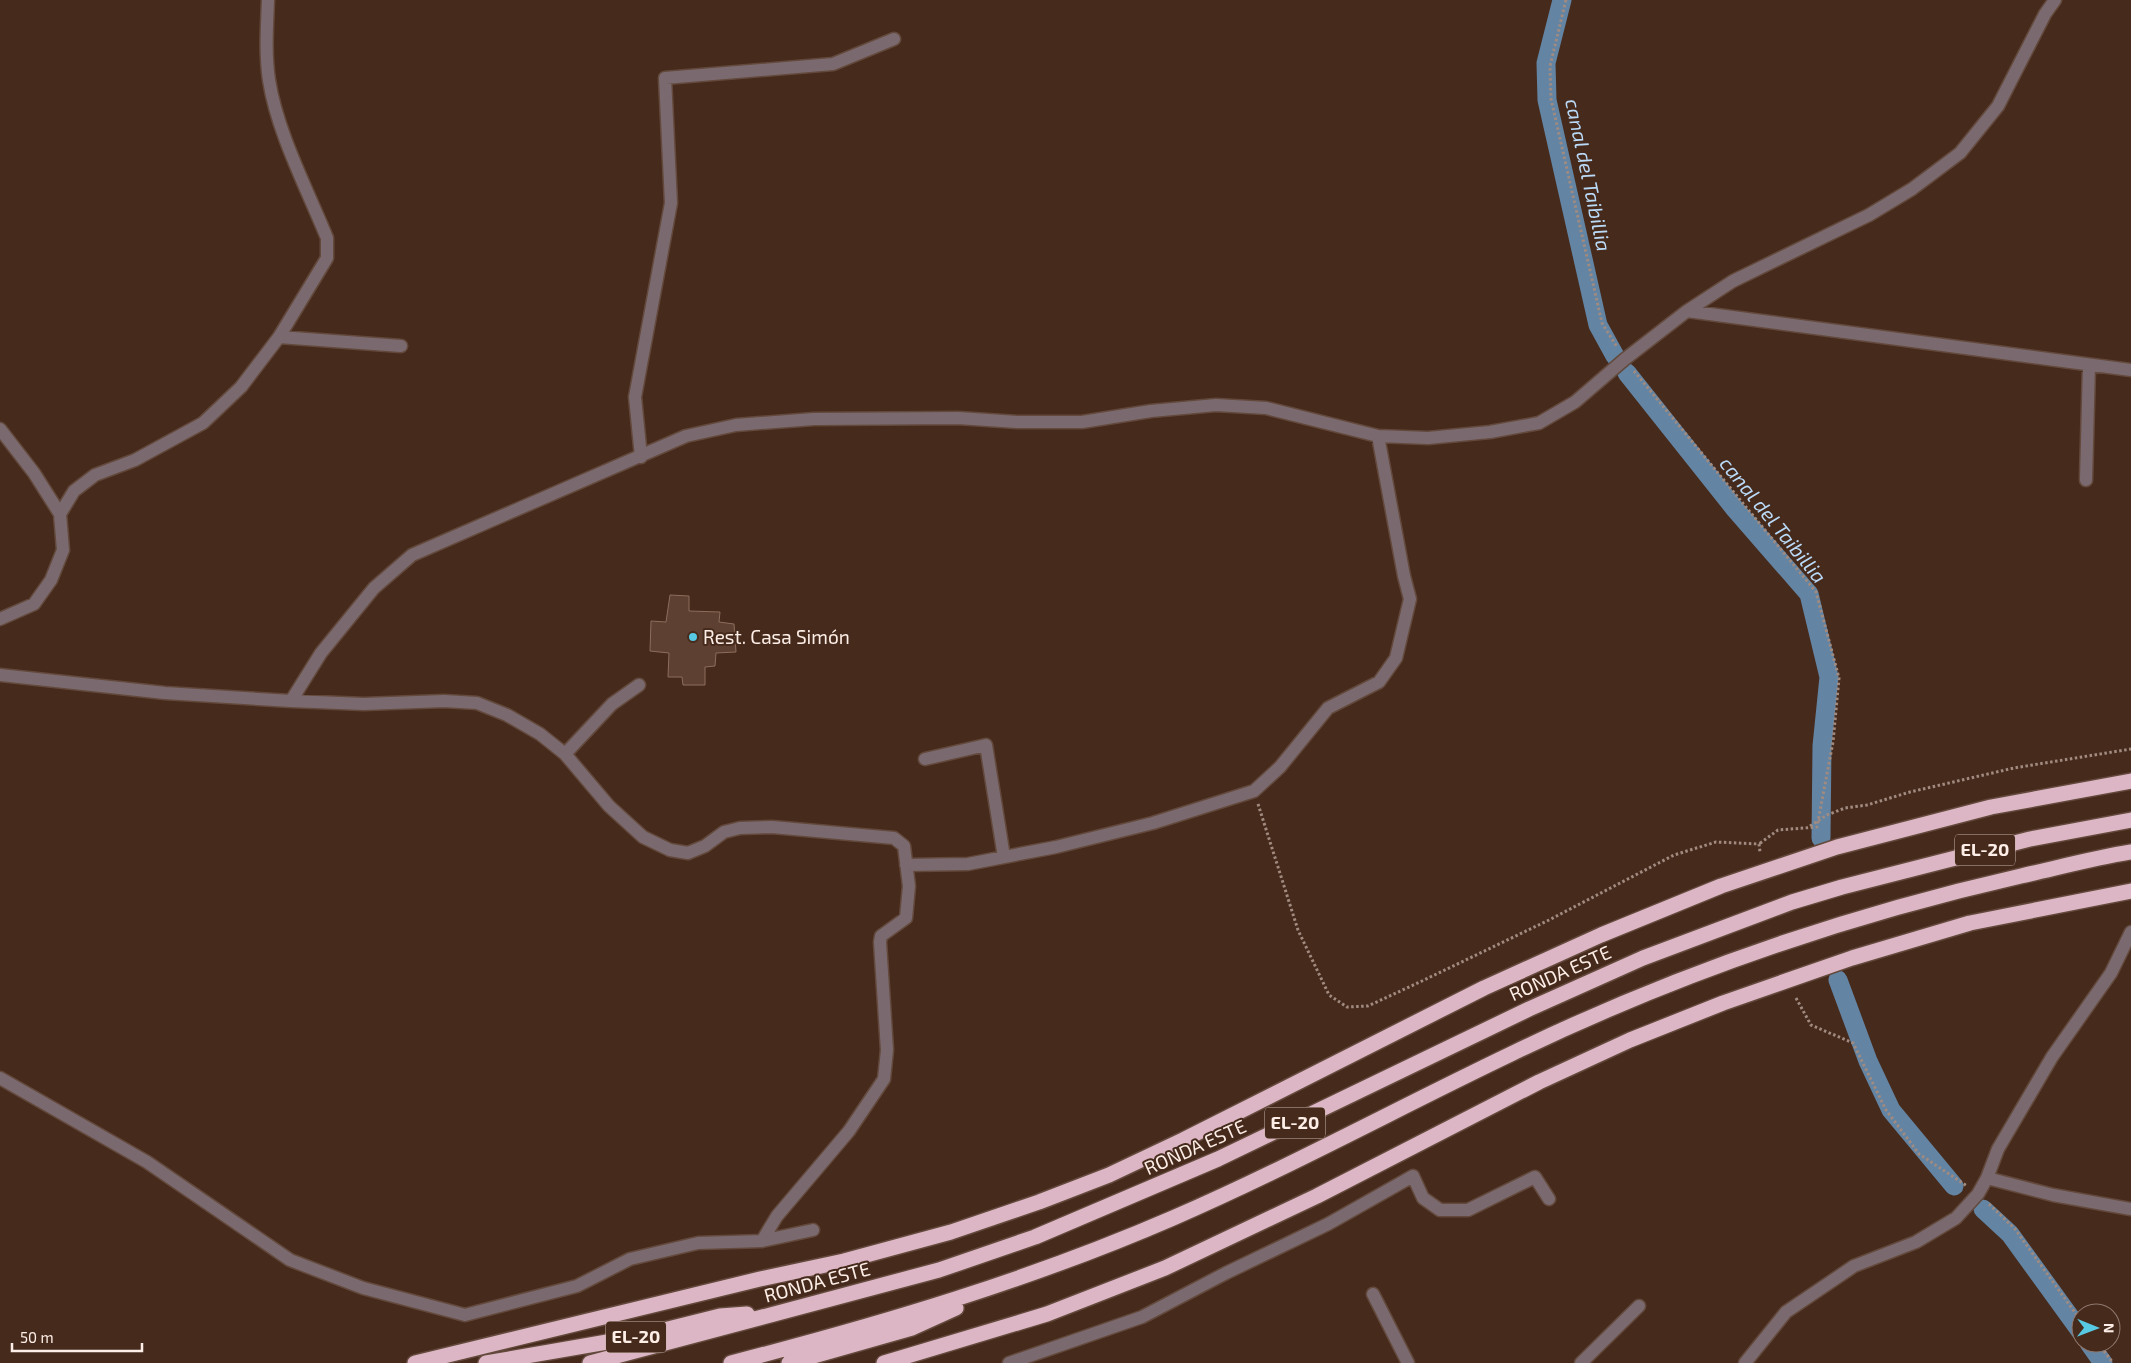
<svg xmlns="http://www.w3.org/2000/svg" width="2131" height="1363" font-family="'Exo 2',sans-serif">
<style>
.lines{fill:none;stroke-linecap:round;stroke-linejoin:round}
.canal{stroke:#6384a2;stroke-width:19}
.building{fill:#5d4031;stroke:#8d6d5d}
.minor-casing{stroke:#63493c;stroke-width:15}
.highway-casing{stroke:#63493c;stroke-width:18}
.path{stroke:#a18b80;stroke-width:3;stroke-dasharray:2.5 2.5;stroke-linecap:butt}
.minor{stroke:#7a6a6f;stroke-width:12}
.highway{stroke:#dcb6c4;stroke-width:15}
.poi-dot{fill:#58c9e3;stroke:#462a1c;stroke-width:2}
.labels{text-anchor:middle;stroke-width:4;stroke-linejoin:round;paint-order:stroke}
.shield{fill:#462a1c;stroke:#c6b3aa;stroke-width:1}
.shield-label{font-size:18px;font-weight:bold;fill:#fdeee7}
.poi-label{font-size:19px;fill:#fdeee7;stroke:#462a1c;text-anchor:start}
.street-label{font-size:19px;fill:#fdeee7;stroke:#462a1c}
.water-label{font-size:20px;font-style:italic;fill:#badaf8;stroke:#462a1c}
</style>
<rect width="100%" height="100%" fill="#462a1c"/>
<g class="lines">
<path class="canal" d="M1562,0L1546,63L1547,100L1598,325L1615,356
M1627,373L1735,509L1809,594L1829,677L1822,746L1821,838
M1838,980L1868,1061L1891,1110L1954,1186
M1983,1209L2010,1234L2081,1332
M2089,1343L2103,1363"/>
</g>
<path class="building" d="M670,595L689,596V611L720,612L719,622L734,624L736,652L716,653L715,666L705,667V685H683L682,677H668L669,653L650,651L651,621L666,622Z"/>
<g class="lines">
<g class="minor-casing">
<path id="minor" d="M1687,311L2131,370
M279,337L401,346
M0,429L34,473L60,514L63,550L51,580L34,604L0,619
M641,457L635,397L671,203L665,78L833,64L894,39
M2086,480L2089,365
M60,514L74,491L95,475L135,460L203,423L241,387L279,337L327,258V238C307,189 277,132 269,80C265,53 267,27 268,0
M0,675L165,693L291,701L321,653L374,588L412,555L686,436L736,425L814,419L958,418L1017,422H1082L1151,411L1216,405L1266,408L1378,436L1428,438L1490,432L1539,423L1575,402L1625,359L1687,311L1733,281L1869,215L1912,189L1960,153L1998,106L2045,14L2055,0
M291,701L364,704L444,701L477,703L507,715L540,734L565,754L609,806L643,837L670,850L688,853L705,846L724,832L740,828L772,827L894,838L904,846L909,886L906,918L881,936L880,942L887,1050L884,1079L849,1131L777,1216L762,1241
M565,754L612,704L639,685
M925,759L986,745L1004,857
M906,865L968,864L1056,847L1153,823L1254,791L1280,767L1328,708L1379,682L1396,658L1410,599L1404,576L1378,436
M0,1078L147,1162L290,1260L363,1288L465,1315L577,1286L630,1259L698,1243L762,1241L813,1230
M1987,1178L1998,1149L2052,1057L2111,973L2131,932
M1373,1294L1408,1363
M1009,1363L1142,1317L1226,1273L1328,1224L1413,1176L1423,1198L1440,1210H1468L1535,1177L1549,1199
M1581,1363L1639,1306
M1745,1363L1786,1312L1854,1266L1916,1242L1956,1218L1978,1194L1987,1178L2053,1195L2131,1209"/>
</g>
<g class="highway-casing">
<path id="highway" d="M415,1363L760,1279L844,1261L951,1232L1039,1202L1109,1175L1183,1140L1484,988L1601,935L1721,886L1837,847L1991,807L2131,781
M486,1363L636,1337L720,1316L747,1314
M590,1363L939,1270L1035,1237L1218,1159L1529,1009L1643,958L1792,902L1842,887L2030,839L2131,820
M731,1363C882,1324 1030,1280 1173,1218C1288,1168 1398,1108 1511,1054C1674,975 1845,916 2021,876C2057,868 2094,858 2131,852
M789,1363L912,1328L956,1308
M884,1363L1047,1314L1165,1268L1317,1196L1539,1082L1630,1040L1723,1003L1852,958L1970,923L2131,891"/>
</g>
<path class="path" d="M1566,0L1550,66L1551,99L1602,323L1617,347
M1634,371L1816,592L1839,678L1833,742L1817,827L1778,830L1759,844
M1258,804L1298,930L1329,995L1347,1007L1368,1006L1422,981L1549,920L1674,855L1716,842L1759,844L1760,852
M1810,826L1827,815L1845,808L1867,805L1910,792L2014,768L2131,749
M1796,998L1811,1025L1853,1043L1886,1110L1919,1154L1967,1186
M1989,1204L2015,1229L2081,1321
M2098,1343L2113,1363"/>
<use href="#minor" class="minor"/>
<use href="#highway" class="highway"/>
</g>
<circle class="poi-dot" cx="693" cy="637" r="5"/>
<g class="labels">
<g class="shield">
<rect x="1955" y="834.5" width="60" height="31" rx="4"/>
<rect x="1265" y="1107.5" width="60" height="31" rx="4"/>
<rect x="606" y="1321.5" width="60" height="31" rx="4"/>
</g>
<g class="shield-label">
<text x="1985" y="856">EL-20</text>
<text x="1295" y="1129">EL-20</text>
<text x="636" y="1343">EL-20</text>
</g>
<g class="poi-label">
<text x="703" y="644">Rest. Casa Simón</text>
</g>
<g class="street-label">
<text transform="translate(1560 973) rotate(-24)" y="7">RONDA ESTE</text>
<text transform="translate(1195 1147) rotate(-24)" y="7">RONDA ESTE</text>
<text transform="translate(817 1282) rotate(-15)" y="7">RONDA ESTE</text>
</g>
<g class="water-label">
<text transform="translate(1588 175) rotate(78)" y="7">canal del Taibillia</text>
<text transform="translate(1773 520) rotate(51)" y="7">canal del Taibillia</text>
</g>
</g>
<g transform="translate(2096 1328) rotate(91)"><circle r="24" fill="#462a1c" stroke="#8f786d"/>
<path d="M0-4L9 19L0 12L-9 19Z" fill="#58c9e3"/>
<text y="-8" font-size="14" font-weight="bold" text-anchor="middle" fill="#fdeee7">N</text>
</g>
<path d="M12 1343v8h130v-8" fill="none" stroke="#fdeee7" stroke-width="2.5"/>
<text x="20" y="1343" font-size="15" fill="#fdeee7" stroke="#462a1c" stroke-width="4" paint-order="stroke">50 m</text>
</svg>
